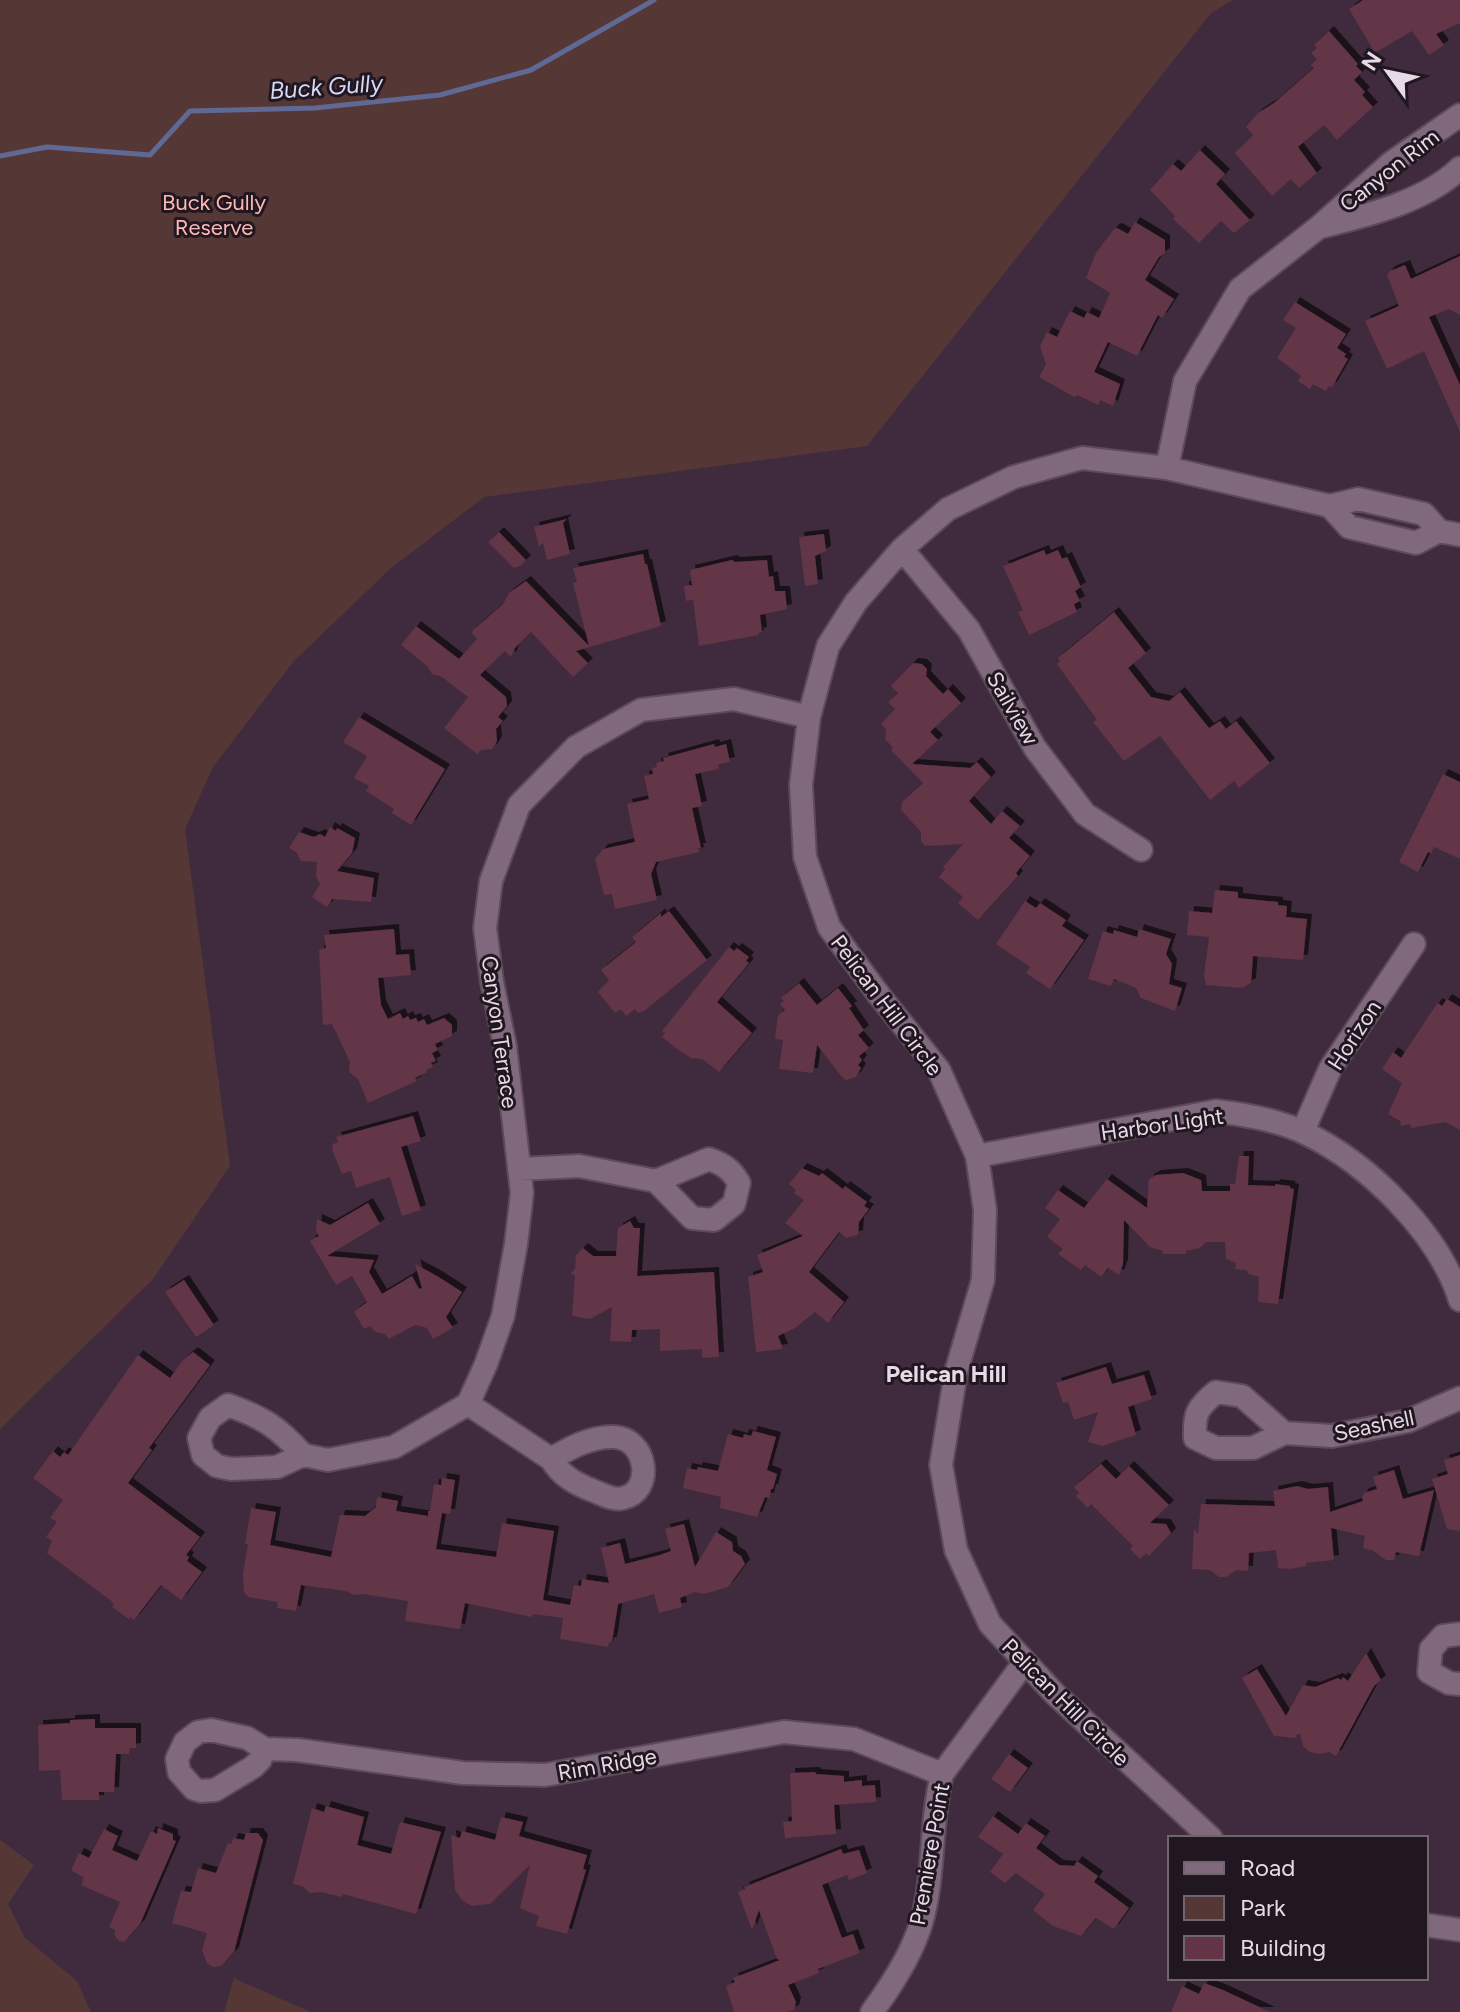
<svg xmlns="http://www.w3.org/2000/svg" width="1460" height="2012" font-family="Figtree,sans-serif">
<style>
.green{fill:#553736}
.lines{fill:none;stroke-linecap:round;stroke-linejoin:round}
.stream{stroke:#606894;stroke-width:5}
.building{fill:#623446;filter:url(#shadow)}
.minor-casing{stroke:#5c4a5b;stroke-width:26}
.minor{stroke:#80687d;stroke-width:22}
.labels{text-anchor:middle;stroke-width:6;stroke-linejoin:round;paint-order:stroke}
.street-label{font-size:22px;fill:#e7d9e5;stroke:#211720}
.park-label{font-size:22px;fill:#feb9b4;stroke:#211720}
.water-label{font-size:24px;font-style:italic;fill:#d3d9f6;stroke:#211720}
.neighbourhood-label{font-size:24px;font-weight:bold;fill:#e7d9e5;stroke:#211720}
</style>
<defs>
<filter id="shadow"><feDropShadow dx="5" dy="-5" stdDeviation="0" flood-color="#0009"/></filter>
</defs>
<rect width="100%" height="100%" fill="#402b3e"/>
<path class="green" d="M0,0H1233L1211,13L867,446L484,497L390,569L294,661L213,767L185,829L230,1166L153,1279L0,1429Z
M0,1840L34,1865L8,1904L25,1938L77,1981L91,2012H0Z
M234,1978L242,1982L311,2012H224Z"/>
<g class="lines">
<path class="stream" d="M0,156L47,147L150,155L190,111L315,108L440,95L531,70L654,0"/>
</g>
<path class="building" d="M1363,0H1460V23L1436,34L1444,45L1429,55L1412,31L1375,53L1349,9Z
M1329,31L1358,64L1356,66L1362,72L1354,80L1365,92L1362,95L1373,107L1337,140L1324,125L1298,147L1317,173L1299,188L1291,179L1272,196L1235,153L1253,135L1246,127L1258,113L1274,103L1314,68L1311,65L1317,59L1311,53L1317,48L1314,45Z
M1200,150L1225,174L1216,184L1250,220L1234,233L1221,221L1199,243L1173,219L1175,216L1150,190L1173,164L1181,171Z
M1135,222L1165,240V253L1159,257L1145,280L1174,299L1162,318L1158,315L1137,356L1108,342L1094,372L1120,384L1113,406L1100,400L1098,405L1077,395L1074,397L1039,377L1046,364L1040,346L1047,332L1057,337L1070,311L1084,318L1087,312L1099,318L1110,293L1086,278L1096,253L1114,229L1117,228L1128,234Z
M1460,256V315L1449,309L1429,317L1460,385V432L1424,351L1387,369L1365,321L1399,306L1387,275L1390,271L1405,265L1411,279Z
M1295,302L1346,334L1337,348L1346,354L1344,357L1348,359L1332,387L1329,386L1326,391L1313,384L1310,389L1298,381L1301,376L1277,358L1296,328L1283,320Z
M567,519L563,523L570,554L547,560L543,543L539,547L534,527Z
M499,532L526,560L520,566L514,568L488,542Z
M824,534L826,551L815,556L818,584L805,586L799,537Z
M1044,550L1046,555L1058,550L1062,559L1067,557L1081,587L1075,591L1080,601L1074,604L1077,612L1029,635L1018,612L1023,610L1003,566Z
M643,554L645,564H647L661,626L576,651L588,663L573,677L531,632L515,648L511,657L505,651L480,675L506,697L507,706L498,717L503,721L496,729L497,741L492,749L481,750L477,754L444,728L468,697L442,677L432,674L427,666L401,645L416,626L459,659L477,639L472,633L473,630L503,604L509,593L526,581L589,646L573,583L577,582L573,568Z
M732,560L735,562L767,560L769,577L773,576L775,591H785L787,609L760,615L762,632L758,633L759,635L699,646L693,600L686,601L684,586L692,585L690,570Z
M1114,612L1146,653L1128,668L1151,697L1169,701L1180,692L1209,728L1220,721L1226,729L1236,721L1270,763L1239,788L1234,781L1210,800L1160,736L1124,761L1093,722L1097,720L1057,664L1060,661L1058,658Z
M913,663L922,664L927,669L926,676L940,691L943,694L948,689L961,703L930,732L938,740L912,764L970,768L977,762L991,777L969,801L991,824L1002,811L1020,826L1009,838L1030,856L1016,873L1018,876L978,920L958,903L963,897L939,877L945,869L943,867L963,844L925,846L921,841V832L901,810L902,802L923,783L891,750L893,748L885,739L886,730L881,724L895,709L888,702L898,693L891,686Z
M359,717L445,769L411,825L392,813L394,809L366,791L369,786L354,778L367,756L343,742Z
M714,744L715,747L726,744L730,762L718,765L719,769L695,774L702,806L692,808L701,848H698L699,852L656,862L651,874L657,900L615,909L612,894L604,895L595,859L603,849L635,842L627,804L649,799L644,776L653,774L652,768L657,767L656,763L664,761L663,758Z
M1443,774L1460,782V859L1434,847L1431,853L1428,852L1418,872L1399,862Z
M330,827L336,831L337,828L355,838L352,853L337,871L374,878L371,902L332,899L327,907L312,897L320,884L316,876L317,862L301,861L296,852L289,848L299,832L314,837L320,834L325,837Z
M1215,890L1238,892V898L1278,902V905L1287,906L1286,917L1307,919L1303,960L1253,956L1251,983L1242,988L1206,985L1204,975L1209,937L1187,935L1189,911L1212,913Z
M1025,901L1036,908L1040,903L1066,920L1062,926L1084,940L1050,989L1026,973L1030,967L996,944Z
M669,911L707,960L644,1011L638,1013L635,1009L626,1016L621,1009L615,1013L598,992L609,980L601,970L636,942L632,937L661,913V917Z
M394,929L396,955L409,954L411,975L378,978L381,1005L388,1019L400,1013L403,1019L408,1016L410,1020L416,1018L418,1022L424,1019L427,1025L444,1018L452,1025V1036L435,1044L438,1050L432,1053L436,1061L431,1063L433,1067L426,1070L427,1072L415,1078L417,1081L368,1103L358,1079L349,1072L350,1062L332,1024L323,1025L319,950L326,948L324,935Z
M1139,929L1171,939L1166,954L1172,964L1169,984L1182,988L1175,1011L1141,998L1136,988L1114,979L1111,986L1088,979L1103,931L1113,934L1114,930L1137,937Z
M729,947L734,951L737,948L749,957L746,961L749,963L717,1002L752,1033L719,1072L702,1059L691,1058L677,1049L662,1037L665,1033L662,1031Z
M799,983L817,1005L838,988L852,1006L849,1008L864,1030L858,1035L869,1048L859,1056L862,1060L858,1065L861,1068L856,1077L846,1080L842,1077L817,1045L813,1073L779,1069L783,1040L775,1039L778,1015L785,1010L780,1004L784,1001L781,998Z
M1447,999L1460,1007V1130L1445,1122L1411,1128L1410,1124L1401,1126L1400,1121L1388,1114L1402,1083L1382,1069L1393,1052L1401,1058L1436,1005L1438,1003L1442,1006Z
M413,1116L421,1141L401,1147L421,1210L402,1216L390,1177L356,1188L351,1171L342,1174L332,1150L333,1144L338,1142L336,1137Z
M1239,1156H1249L1248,1185L1275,1186V1184L1290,1186V1188L1294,1189L1278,1304L1258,1302L1259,1277L1249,1274L1246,1270L1235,1269L1236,1263L1226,1259L1225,1242H1206L1200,1248L1186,1251V1254H1163V1251L1150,1247L1124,1220L1123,1264L1119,1275L1108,1268L1101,1277L1085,1265L1081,1270L1058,1254L1063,1249L1047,1237L1060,1219L1045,1208L1058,1190L1084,1208L1107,1179L1147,1208L1149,1179L1156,1175L1183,1173L1201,1180L1202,1191H1230V1184H1235Z
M802,1168L819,1176L822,1173L843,1189L845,1186L867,1202L864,1206L869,1209L859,1222L858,1235L846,1238L839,1232L809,1272L844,1302L828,1323L815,1312L795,1328L778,1336L783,1349L756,1352L748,1277L763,1272L757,1255L803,1236L785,1223L804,1200L794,1193L796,1190L789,1184Z
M368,1203L380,1224L327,1256L374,1260L369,1272L382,1294L412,1276L419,1289L422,1288L415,1264L437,1276L462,1292L446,1317L453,1328L433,1339L427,1328L415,1325L389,1339L385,1334L376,1332L370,1326L364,1329L354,1312L367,1302L352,1276L336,1285L310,1241L319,1236L316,1231L317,1219L330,1225Z
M630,1221L634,1228H640L637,1276L714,1272L719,1357L702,1358V1349L660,1351V1329L632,1330L631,1342L610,1341L612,1307L590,1319L572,1316L575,1276L571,1273L575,1269L576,1255L583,1248L593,1256H616L618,1228Z
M184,1280L214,1325L196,1337L165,1292Z
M193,1352L210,1365L149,1448L152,1450L128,1483L200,1537L186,1555L189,1557L187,1561L202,1572L181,1600L161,1585L134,1620L130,1617L129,1619L112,1607L114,1604L110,1600L47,1553L52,1541L46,1537L57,1522L50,1518L63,1500L33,1478L53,1451L60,1457L64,1452L68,1455L138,1355L170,1378L183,1360Z
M1106,1367L1112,1384L1144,1375L1152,1399L1128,1407L1136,1435L1102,1446L1088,1442L1098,1412L1074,1420L1068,1402L1063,1403L1056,1383Z
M753,1431L776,1437L767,1470L777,1474L773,1489H771L769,1498L765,1497L757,1517L720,1508L721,1497L683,1488L687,1468L697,1470L698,1467L718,1471L728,1434L743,1438L744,1434L751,1436Z
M1460,1455V1531L1447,1529L1432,1479L1448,1474L1444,1460Z
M1101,1464L1116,1479L1129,1466L1169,1505L1150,1523L1166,1524L1171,1533L1149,1556L1146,1553L1140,1559L1130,1549L1133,1546L1091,1504L1088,1508L1076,1496L1079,1493L1074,1487Z
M1394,1470L1403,1499L1434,1490L1419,1556L1396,1552L1394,1560H1386L1372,1550L1363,1548L1365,1536L1331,1528L1334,1560L1306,1563V1566L1291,1569L1278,1568L1276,1550L1249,1553L1248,1571L1236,1570L1226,1577H1219L1210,1570L1192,1569L1194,1529L1198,1534L1201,1504L1275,1506L1273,1491L1297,1486L1308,1489L1328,1487L1330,1512L1363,1501L1362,1496L1364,1493L1377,1489L1373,1477Z
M442,1478L455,1480L450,1514L442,1513L436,1549L496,1557L502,1523L554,1531L543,1600L570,1605L574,1585L581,1586L582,1579L609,1583L601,1548L620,1543L625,1564L660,1555L671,1551L665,1529L684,1524L695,1567L716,1532L732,1542L733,1551L741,1556L745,1564L728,1587L704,1594L694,1592L680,1598L682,1607L659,1613L654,1594L618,1604L612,1642H609L608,1647L560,1639L563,1618L533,1614L532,1617L465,1603L460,1629L405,1621L408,1601L363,1594L354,1595L346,1591L301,1585L296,1611L277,1608L278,1602L248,1597L244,1592L243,1573L248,1544H245L251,1508L276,1512L270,1545L331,1557L340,1515L365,1516L376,1507L377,1497L398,1501L396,1511L428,1516V1511H433H430L434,1484L441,1485Z
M1366,1653L1381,1680L1374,1686L1336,1756L1329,1752L1319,1754L1310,1752L1303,1746L1300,1734L1296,1735L1297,1738L1274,1736L1242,1678L1257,1669L1286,1716L1303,1685L1315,1687L1338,1678L1341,1680L1343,1677L1348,1681Z
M95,1719V1728H136V1748L129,1749V1754H116L114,1792H99V1800H62L60,1770L39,1771L38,1725L70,1723V1720Z
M1009,1754L1028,1768L1010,1792L991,1779Z
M815,1772L816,1774L844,1776V1782L862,1780V1786L875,1785L876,1802L834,1805L836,1834L785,1838L783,1822L792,1821L790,1773Z
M326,1806L364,1817L357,1845L391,1854L400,1822L441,1832L416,1914L343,1894L342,1897L321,1892L310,1893L302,1886L293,1884L312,1808L324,1812Z
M993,1816L1018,1834L1026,1823L1045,1836L1036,1848L1059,1865L1074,1866L1077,1861L1098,1876L1094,1882L1129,1908L1114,1929L1096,1918L1081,1936L1053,1926L1033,1910L1045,1894L1016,1873L1005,1883L990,1872L1003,1854L978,1837Z
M501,1817L523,1822L519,1836L587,1855L583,1869L586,1870L567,1934L536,1926L539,1916L520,1908L530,1865L490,1904L472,1906L462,1900L455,1890L451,1835L460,1838L462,1831L495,1840Z
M158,1828L173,1834V1840L176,1841L140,1924L124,1942L119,1941L115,1936V1930L109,1927L120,1902L81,1885L84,1878L71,1870L79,1853L89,1858L104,1829L118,1836L112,1850L137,1861L151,1831L157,1834Z
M246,1833H258L263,1840L234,1952L221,1966L213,1967L207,1963L202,1950L207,1933L172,1923L181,1891L191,1892L198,1868L216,1873L228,1843L231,1844L233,1838L244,1840Z
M841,1849L843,1854L859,1850L867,1873L849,1880L847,1875L822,1885L842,1938L853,1934L860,1953L818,1969L819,1973L788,1985L796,2002L794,2010L788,2012H734L726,1986L735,1982L733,1978L780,1960L777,1959L759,1910L752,1930L738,1892L745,1889L744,1887Z
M1204,1983L1223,1990L1270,2012H1171L1182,1986L1199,1994Z"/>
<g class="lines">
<g class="minor-casing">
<path id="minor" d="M1324,226C1369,215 1426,201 1460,168
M1167,468L1185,381L1240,289L1319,227L1391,163L1460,115
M1330,506L1358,499L1424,514L1439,531L1460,535
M902,549L969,630L1035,748L1085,814L1141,850
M1303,1131L1330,1069L1414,944
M977,1156L1216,1111C1242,1114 1281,1121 1305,1133C1368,1163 1439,1233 1460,1300
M520,1169L579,1166L656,1181L709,1159C723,1164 731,1169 739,1183L734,1204L714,1220L692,1218L656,1181
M468,1404L551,1459C561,1476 576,1484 594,1491C602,1494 614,1501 623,1498C655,1491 647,1438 614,1437C591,1436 570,1448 551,1459
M1284,1433L1242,1396L1216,1392C1197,1408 1194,1413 1195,1438L1216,1448H1253L1284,1433L1332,1436L1408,1421L1460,1398
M303,1455C278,1427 264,1418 228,1405L210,1418L199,1438L203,1455L217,1466L231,1469L277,1467L303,1455L328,1460L394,1447L468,1404L486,1364L503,1316L516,1244L522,1193L505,1046L492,982L485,928L491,881L519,805L576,747L641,710L734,699L809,717
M1460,1634L1443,1636L1431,1649L1429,1672L1449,1683L1460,1684
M265,1749L260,1760L253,1767L215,1790L201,1791L194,1789L179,1772L177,1759L185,1742L198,1732L211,1730L247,1738L265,1749L297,1750L463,1773L545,1775L784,1732L854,1739L942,1774
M1211,1838L1055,1694L990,1624L956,1550L941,1465L956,1372L983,1280L985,1210L977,1156L939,1070L879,995L829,927L805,857L801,785L809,717L828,646L856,602L902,549L948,509L1014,477L1082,458L1167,468L1330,506L1349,527L1416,543L1439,531
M1426,1925L1460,1930
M872,2012C892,1985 913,1953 922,1920C935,1873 930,1822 942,1774L1024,1663"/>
</g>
<use href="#minor" class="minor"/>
</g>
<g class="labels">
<g class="street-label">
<text transform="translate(1389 170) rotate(-38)" y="8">Canyon Rim</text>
<text transform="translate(1013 708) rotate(60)" y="8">Sailview</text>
<text transform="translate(887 1005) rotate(53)" y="8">Pelican Hill Circle</text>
<text transform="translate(500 1032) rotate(82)" y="8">Canyon Terrace</text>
<text transform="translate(1354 1035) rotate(-57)" y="8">Horizon</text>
<text transform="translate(1162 1124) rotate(-8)" y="8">Harbor Light</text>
<text transform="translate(1374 1425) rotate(-12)" y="8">Seashell</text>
<text transform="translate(1066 1702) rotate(45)" y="8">Pelican Hill Circle</text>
<text transform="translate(607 1764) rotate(-10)" y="8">Rim Ridge</text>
<text transform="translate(929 1854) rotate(-80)" y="8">Premiere Point</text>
</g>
<g class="park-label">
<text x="214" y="210">Buck Gully<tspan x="214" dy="25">Reserve</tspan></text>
</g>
<g class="water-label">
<text transform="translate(326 87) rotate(-4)" y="8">Buck Gully</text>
</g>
<g class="neighbourhood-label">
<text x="946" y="1382">Pelican Hill</text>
</g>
</g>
<rect x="1168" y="1836" width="260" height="144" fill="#211720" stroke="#70656f" stroke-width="2"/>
<rect x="1184" y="1862" width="40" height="12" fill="#80687d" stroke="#70656f" stroke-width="2"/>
<text x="1240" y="1876" font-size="24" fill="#e7d9e5">Road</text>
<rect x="1184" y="1896" width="40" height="24" fill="#553736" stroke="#70656f" stroke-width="2"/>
<text x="1240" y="1916" font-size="24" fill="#e7d9e5">Park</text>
<rect x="1184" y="1936" width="40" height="24" fill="#623446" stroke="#70656f" stroke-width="2"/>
<text x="1240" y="1956" font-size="24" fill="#e7d9e5">Building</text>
<g transform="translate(1388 72) rotate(303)" stroke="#211720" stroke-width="6" paint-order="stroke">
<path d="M0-6L14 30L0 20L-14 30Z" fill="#e7d9e5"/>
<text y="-12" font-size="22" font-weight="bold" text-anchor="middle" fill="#e7d9e5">N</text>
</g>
</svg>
